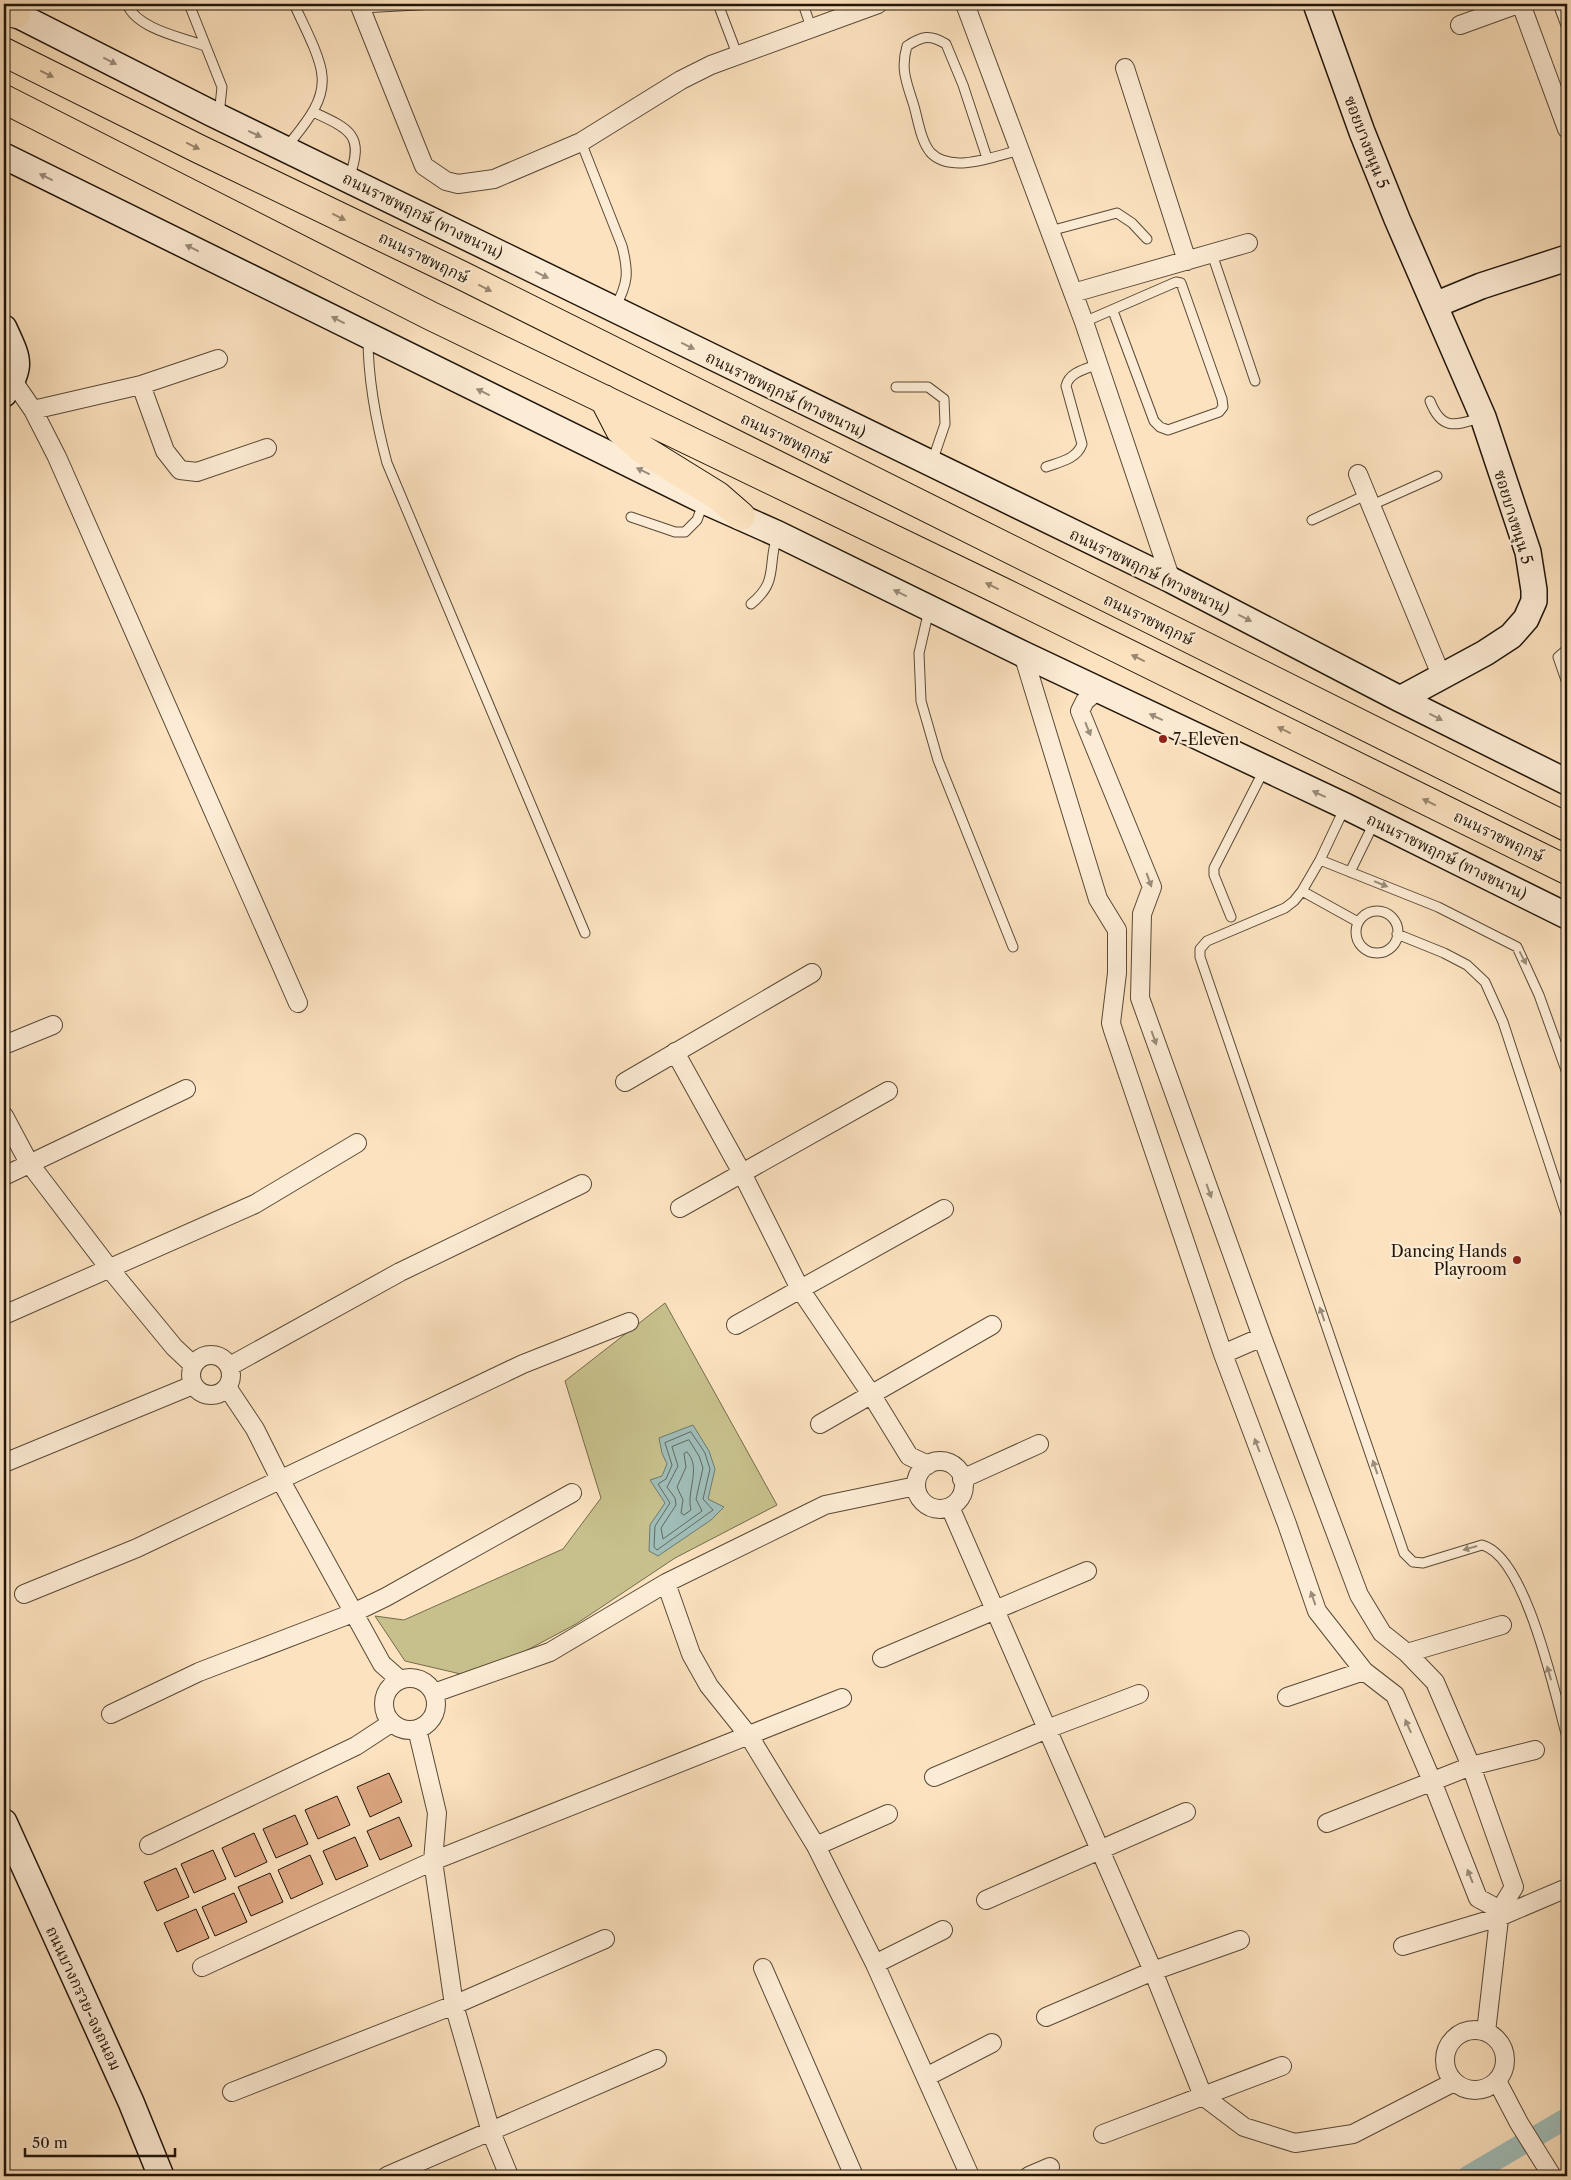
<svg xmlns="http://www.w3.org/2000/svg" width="1571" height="2180" font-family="'Libre Caslon Text','Noto Serif Thai',serif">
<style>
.green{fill:#c7c08c;stroke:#746b4b}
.water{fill:#a0bdb8;stroke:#6d7a72}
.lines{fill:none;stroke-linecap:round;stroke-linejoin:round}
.shore{stroke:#606a61;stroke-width:1}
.canal{stroke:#a0bdb8;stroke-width:21}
.building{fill:#dda782;stroke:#21160a}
.lane-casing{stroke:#584937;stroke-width:11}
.street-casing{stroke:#584937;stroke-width:20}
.secondary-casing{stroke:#21160a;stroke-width:28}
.primary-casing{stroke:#21160a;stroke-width:30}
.lane{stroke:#fdecd5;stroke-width:9}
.street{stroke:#fdecd5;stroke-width:18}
.secondary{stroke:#fdecd5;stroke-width:25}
.primary{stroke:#fce2bf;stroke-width:28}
.oneway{fill:#9a8c7a}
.oneway2{fill:#99866e}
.poi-dot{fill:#8f2418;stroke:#fdecd5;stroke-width:2}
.labels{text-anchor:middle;stroke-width:4.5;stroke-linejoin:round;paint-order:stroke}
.street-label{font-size:16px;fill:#21160a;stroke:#fdecd5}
.poi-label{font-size:16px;fill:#21160a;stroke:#fdecd5;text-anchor:start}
</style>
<rect width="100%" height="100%" fill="#fce2bf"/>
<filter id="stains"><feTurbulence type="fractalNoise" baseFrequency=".004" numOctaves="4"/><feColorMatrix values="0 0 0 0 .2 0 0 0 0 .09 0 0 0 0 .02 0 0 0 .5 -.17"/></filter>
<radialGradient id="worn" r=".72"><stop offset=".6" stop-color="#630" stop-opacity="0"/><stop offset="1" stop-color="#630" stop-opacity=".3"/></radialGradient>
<path class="green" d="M665,1303L777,1505L675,1558L576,1624L503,1663L465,1675L405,1661L375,1616L404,1620L563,1549L601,1498L565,1381Z"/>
<path class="water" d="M693,1425L709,1451L715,1469L708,1499L724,1507L711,1520L658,1556L649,1551L650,1525L665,1503L650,1480L662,1476L667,1464L662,1453L659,1438Z"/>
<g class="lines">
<path class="shore" d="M691,1432L705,1453L710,1469L703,1499L713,1510L657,1550L654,1547L655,1526L670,1503L658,1484L666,1479L672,1465L665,1443Z
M689,1440L699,1456L703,1468L696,1499L702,1511L663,1539L661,1528L676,1505L675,1498L667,1487L678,1466L672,1447Z
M687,1452C702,1468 686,1490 691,1510L684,1515L681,1513L683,1500L677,1487L686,1467L684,1454Z"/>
<path class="canal" d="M1468,2176L1567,2118"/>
</g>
<path class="building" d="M389,1773L402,1802L370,1817L357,1787Z
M337,1796L350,1825L318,1839L305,1810Z
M295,1815L308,1844L276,1858L263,1829Z
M399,1817L412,1846L380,1860L367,1831Z
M254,1833L267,1862L235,1877L222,1848Z
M355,1837L368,1866L336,1880L323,1851Z
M213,1850L226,1879L194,1893L181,1864Z
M310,1855L323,1884L291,1899L278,1870Z
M176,1868L189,1897L157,1911L144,1882Z
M270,1873L283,1902L251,1916L238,1887Z
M234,1893L247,1922L215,1936L202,1907Z
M196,1909L209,1938L177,1952L164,1923Z"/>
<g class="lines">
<g class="lane-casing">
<path id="lane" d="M127,4C137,29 181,37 205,46
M189,4L222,87L219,115
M718,4L737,54
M803,4L811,27
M1558,4L1567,28
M361,8L436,4
M313,112C350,129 365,135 349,178
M581,142L622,246C629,273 628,283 615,308
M286,148C301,128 325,104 322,76C321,57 302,22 294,4
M987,158L963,85L946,44C930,34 922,36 907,46C900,70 907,83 914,106C918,120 921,142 931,153C952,174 995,156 1020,150
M1050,231L1117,213L1132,223L1147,239
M1212,254L1255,381
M1084,322L1176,282L1181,283L1222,399L1223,407L1219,412L1168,430L1160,427L1154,421L1113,311
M368,338C368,381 376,422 387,463L585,933
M896,387H928L944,399L945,424L932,462
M1430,401C1442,432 1456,425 1483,417
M1046,467C1060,462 1077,459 1082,444L1066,386C1069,372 1086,369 1099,364
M1372,505L1437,476
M631,517L675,532H685L697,520L703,504
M1312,520L1368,494
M751,604C779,581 767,567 777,536
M929,610L919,653L921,701L938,760L1013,947
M1567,649L1558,657L1567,683
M1345,807L1320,860L1302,891L1294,901L1285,908L1207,941L1200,949V957L1404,1553L1413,1562L1423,1563L1482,1545C1526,1556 1555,1695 1567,1737
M1320,860L1438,907L1517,947L1539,995L1567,1073
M1350,872L1374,823
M1302,891L1358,922
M1356 932a21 21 0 1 1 42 0a21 21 0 1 1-42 0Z
M1231,917L1214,875V868L1264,770
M1397,934L1444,953L1467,965L1485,982L1503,1022L1567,1217"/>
</g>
<g class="street-casing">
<path id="street" d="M359,4L424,166L446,181L458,184L494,179L581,142L681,80L711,65L878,4
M965,4L1084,322L1171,580
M1521,4L1567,129
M1460,25L1518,4
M1125,68L1187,261
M1073,293L1248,243
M13,381L33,410L57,457L298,1003
M141,385L218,359
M33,410L141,385L165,451L180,470L197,472L267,448
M1358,474L1441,675
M1023,654L1098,899L1117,930V973L1111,1023L1113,1030L1223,1354L1287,1524L1317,1611L1364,1671L1395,1695L1432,1781L1478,1898L1500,1910
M1098,690L1085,701L1080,711L1152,887L1142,914L1140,998L1262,1337L1359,1595L1382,1633L1407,1653L1435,1682L1471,1766L1514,1887L1500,1910L1486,2032
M4,1045L53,1025
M675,1052L742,1173L800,1289L871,1394L909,1456L928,1465
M625,1082L812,973
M4,1116L29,1163L109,1268L174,1347L192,1364
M4,1176L186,1089
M680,1208L888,1091
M4,1315L255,1204L357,1143
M736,1325L944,1209
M1223,1354L1262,1337
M191 1375a20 20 0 1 1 40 0a20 20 0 1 1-40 0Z
M230,1366L400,1272L582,1184
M227,1387L255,1429L280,1479L382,1664L399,1679
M820,1424L992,1325
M916 1485a24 24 0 1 1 48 0a24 24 0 1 1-48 0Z
M4,1463L193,1385
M962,1479L1039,1444
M950,1507L1153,1971L1203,2096L1244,2127L1295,2143L1353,2134L1454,2082
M666,1583L691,1654L709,1686L749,1736L816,1846L875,1964L970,2176
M24,1594L137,1548L523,1364L629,1322
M1407,1653L1502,1625
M882,1658L1087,1571
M384 1704a26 26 0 1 1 52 0a26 26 0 1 1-52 0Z
M434,1693L550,1652L666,1583L825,1505L916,1486
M1287,1697L1364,1671
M111,1714L199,1672L353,1613L386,1597L572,1493
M417,1729L437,1813L433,1861L454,2005L491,2132L509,2176
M934,1777L1047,1729L1139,1694
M1327,1823L1471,1766L1535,1750
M149,1845L356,1746L391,1723
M816,1846L888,1814
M986,1900L1186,1812
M1403,1946L1499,1917L1567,1888
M875,1964L943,1930
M202,1967L433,1861L842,1698
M763,1968L854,2176
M1046,2017L1153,1971L1240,1940
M1445 2060a30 30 0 1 1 60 0a30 30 0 1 1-60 0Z
M926,2077L992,2043
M1497,2081L1519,2123L1552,2176
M232,2092L454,2005L605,1939
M1103,2134L1282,2066
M387,2176L657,2059
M1029,2176L1050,2167"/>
</g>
<g class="secondary-casing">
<path id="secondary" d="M1316,4L1362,132L1397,219L1483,417L1528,552L1534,590V601L1526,619L1511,636L1485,653L1400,699
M4,8L211,113L1171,580L1400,699L1567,782
M4,156L704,501L778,534L1023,654L1345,806L1567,916
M1435,305L1481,286L1567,258
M4,328C17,357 24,365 4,394
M4,1822L131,2102L161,2176"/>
</g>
<g class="primary-casing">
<path id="primary" d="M4,11L16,14
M4,52L199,149L461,275L1567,827
M4,99L431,316L1001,591L1567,870
M604,399L620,430L642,449L718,496L741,516"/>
</g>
<use href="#lane" class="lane"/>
<use href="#street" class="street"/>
<use href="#secondary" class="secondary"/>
<use href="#primary" class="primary"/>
</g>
<defs><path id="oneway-solid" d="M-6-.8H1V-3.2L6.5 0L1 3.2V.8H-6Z" transform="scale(1.25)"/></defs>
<g class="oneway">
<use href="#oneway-solid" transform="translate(110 61) rotate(27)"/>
<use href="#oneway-solid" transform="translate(255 134) rotate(25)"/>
<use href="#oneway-solid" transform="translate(46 177) rotate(-154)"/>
<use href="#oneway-solid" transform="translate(192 248) rotate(-154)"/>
<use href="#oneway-solid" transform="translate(542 275) rotate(26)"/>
<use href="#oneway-solid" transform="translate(338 320) rotate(-153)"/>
<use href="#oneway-solid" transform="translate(688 346) rotate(26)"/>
<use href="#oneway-solid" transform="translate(483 392) rotate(-154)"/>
<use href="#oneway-solid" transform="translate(643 471) rotate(-154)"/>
<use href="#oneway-solid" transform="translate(900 593) rotate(-154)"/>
<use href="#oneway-solid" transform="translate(1245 618) rotate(27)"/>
<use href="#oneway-solid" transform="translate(1156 717) rotate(-155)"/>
<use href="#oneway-solid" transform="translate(1436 717) rotate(27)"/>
<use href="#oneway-solid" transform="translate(1088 729) rotate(68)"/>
<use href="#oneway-solid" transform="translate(1319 794) rotate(-155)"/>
<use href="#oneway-solid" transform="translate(1149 880) rotate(70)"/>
<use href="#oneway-solid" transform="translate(1381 884) rotate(22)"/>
<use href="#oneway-solid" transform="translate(1523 958) rotate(62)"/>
<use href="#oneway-solid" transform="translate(1154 1038) rotate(70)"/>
<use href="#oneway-solid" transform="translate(1209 1191) rotate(70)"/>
<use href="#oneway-solid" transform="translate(1322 1314) rotate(-109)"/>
<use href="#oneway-solid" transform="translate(1257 1445) rotate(-111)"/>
<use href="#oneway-solid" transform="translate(1375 1467) rotate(-109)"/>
<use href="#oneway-solid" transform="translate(1470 1548) rotate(164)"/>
<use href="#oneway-solid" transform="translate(1313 1598) rotate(-109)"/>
<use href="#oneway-solid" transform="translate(1549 1673) rotate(-106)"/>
<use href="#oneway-solid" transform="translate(1408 1726) rotate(-114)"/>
<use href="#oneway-solid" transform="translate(1470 1876) rotate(-112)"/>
</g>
<g class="oneway2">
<use href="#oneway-solid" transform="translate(47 74) rotate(26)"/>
<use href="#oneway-solid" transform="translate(193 146) rotate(26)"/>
<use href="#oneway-solid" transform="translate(339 217) rotate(26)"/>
<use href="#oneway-solid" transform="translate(485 288) rotate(27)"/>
<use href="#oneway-solid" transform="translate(992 586) rotate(-154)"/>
<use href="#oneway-solid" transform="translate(1138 658) rotate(-154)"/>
<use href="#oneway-solid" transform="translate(1284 730) rotate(-154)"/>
<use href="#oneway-solid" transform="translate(1429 802) rotate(-154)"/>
</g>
<g class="poi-dot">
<circle cx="1163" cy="739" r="5"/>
<circle cx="1517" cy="1260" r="5"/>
</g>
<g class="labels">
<g class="street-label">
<text transform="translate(1367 142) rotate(69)" y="6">ซอยบางขนุน 5</text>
<text transform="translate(423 215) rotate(26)" y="6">ถนนราชพฤกษ์ (ทางขนาน)</text>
<text transform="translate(424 257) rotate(26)" y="6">ถนนราชพฤกษ์</text>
<text transform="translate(786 394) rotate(26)" y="6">ถนนราชพฤกษ์ (ทางขนาน)</text>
<text transform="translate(786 438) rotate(26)" y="6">ถนนราชพฤกษ์</text>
<text transform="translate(1514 517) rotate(73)" y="6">ซอยบางขนุน 5</text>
<text transform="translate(1150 571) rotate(26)" y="6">ถนนราชพฤกษ์ (ทางขนาน)</text>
<text transform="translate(1149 619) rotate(26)" y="6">ถนนราชพฤกษ์</text>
<text transform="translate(1499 836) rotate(26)" y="6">ถนนราชพฤกษ์</text>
<text transform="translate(1447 856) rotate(26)" y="6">ถนนราชพฤกษ์ (ทางขนาน)</text>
<text transform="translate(84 1998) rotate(65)" y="6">ถนนบางกรวย-จงถนอม</text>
</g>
<g class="poi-label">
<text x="1173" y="745">7-Eleven</text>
<text x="1507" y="1257" text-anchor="end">Dancing Hands<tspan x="1507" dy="18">Playroom</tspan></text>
</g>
</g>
<rect width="1571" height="2180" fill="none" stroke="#fce2bf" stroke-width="20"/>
<rect x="5" y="5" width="1561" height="2170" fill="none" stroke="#21160a" stroke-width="2.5"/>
<rect x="10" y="10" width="1551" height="2160" fill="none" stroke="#21160a"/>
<path d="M25 2148v8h150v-8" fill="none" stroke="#21160a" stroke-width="2.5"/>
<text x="32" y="2148" font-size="15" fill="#21160a" stroke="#fdecd5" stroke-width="4" paint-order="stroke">50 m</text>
<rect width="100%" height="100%" filter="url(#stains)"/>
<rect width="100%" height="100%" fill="url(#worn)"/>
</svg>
